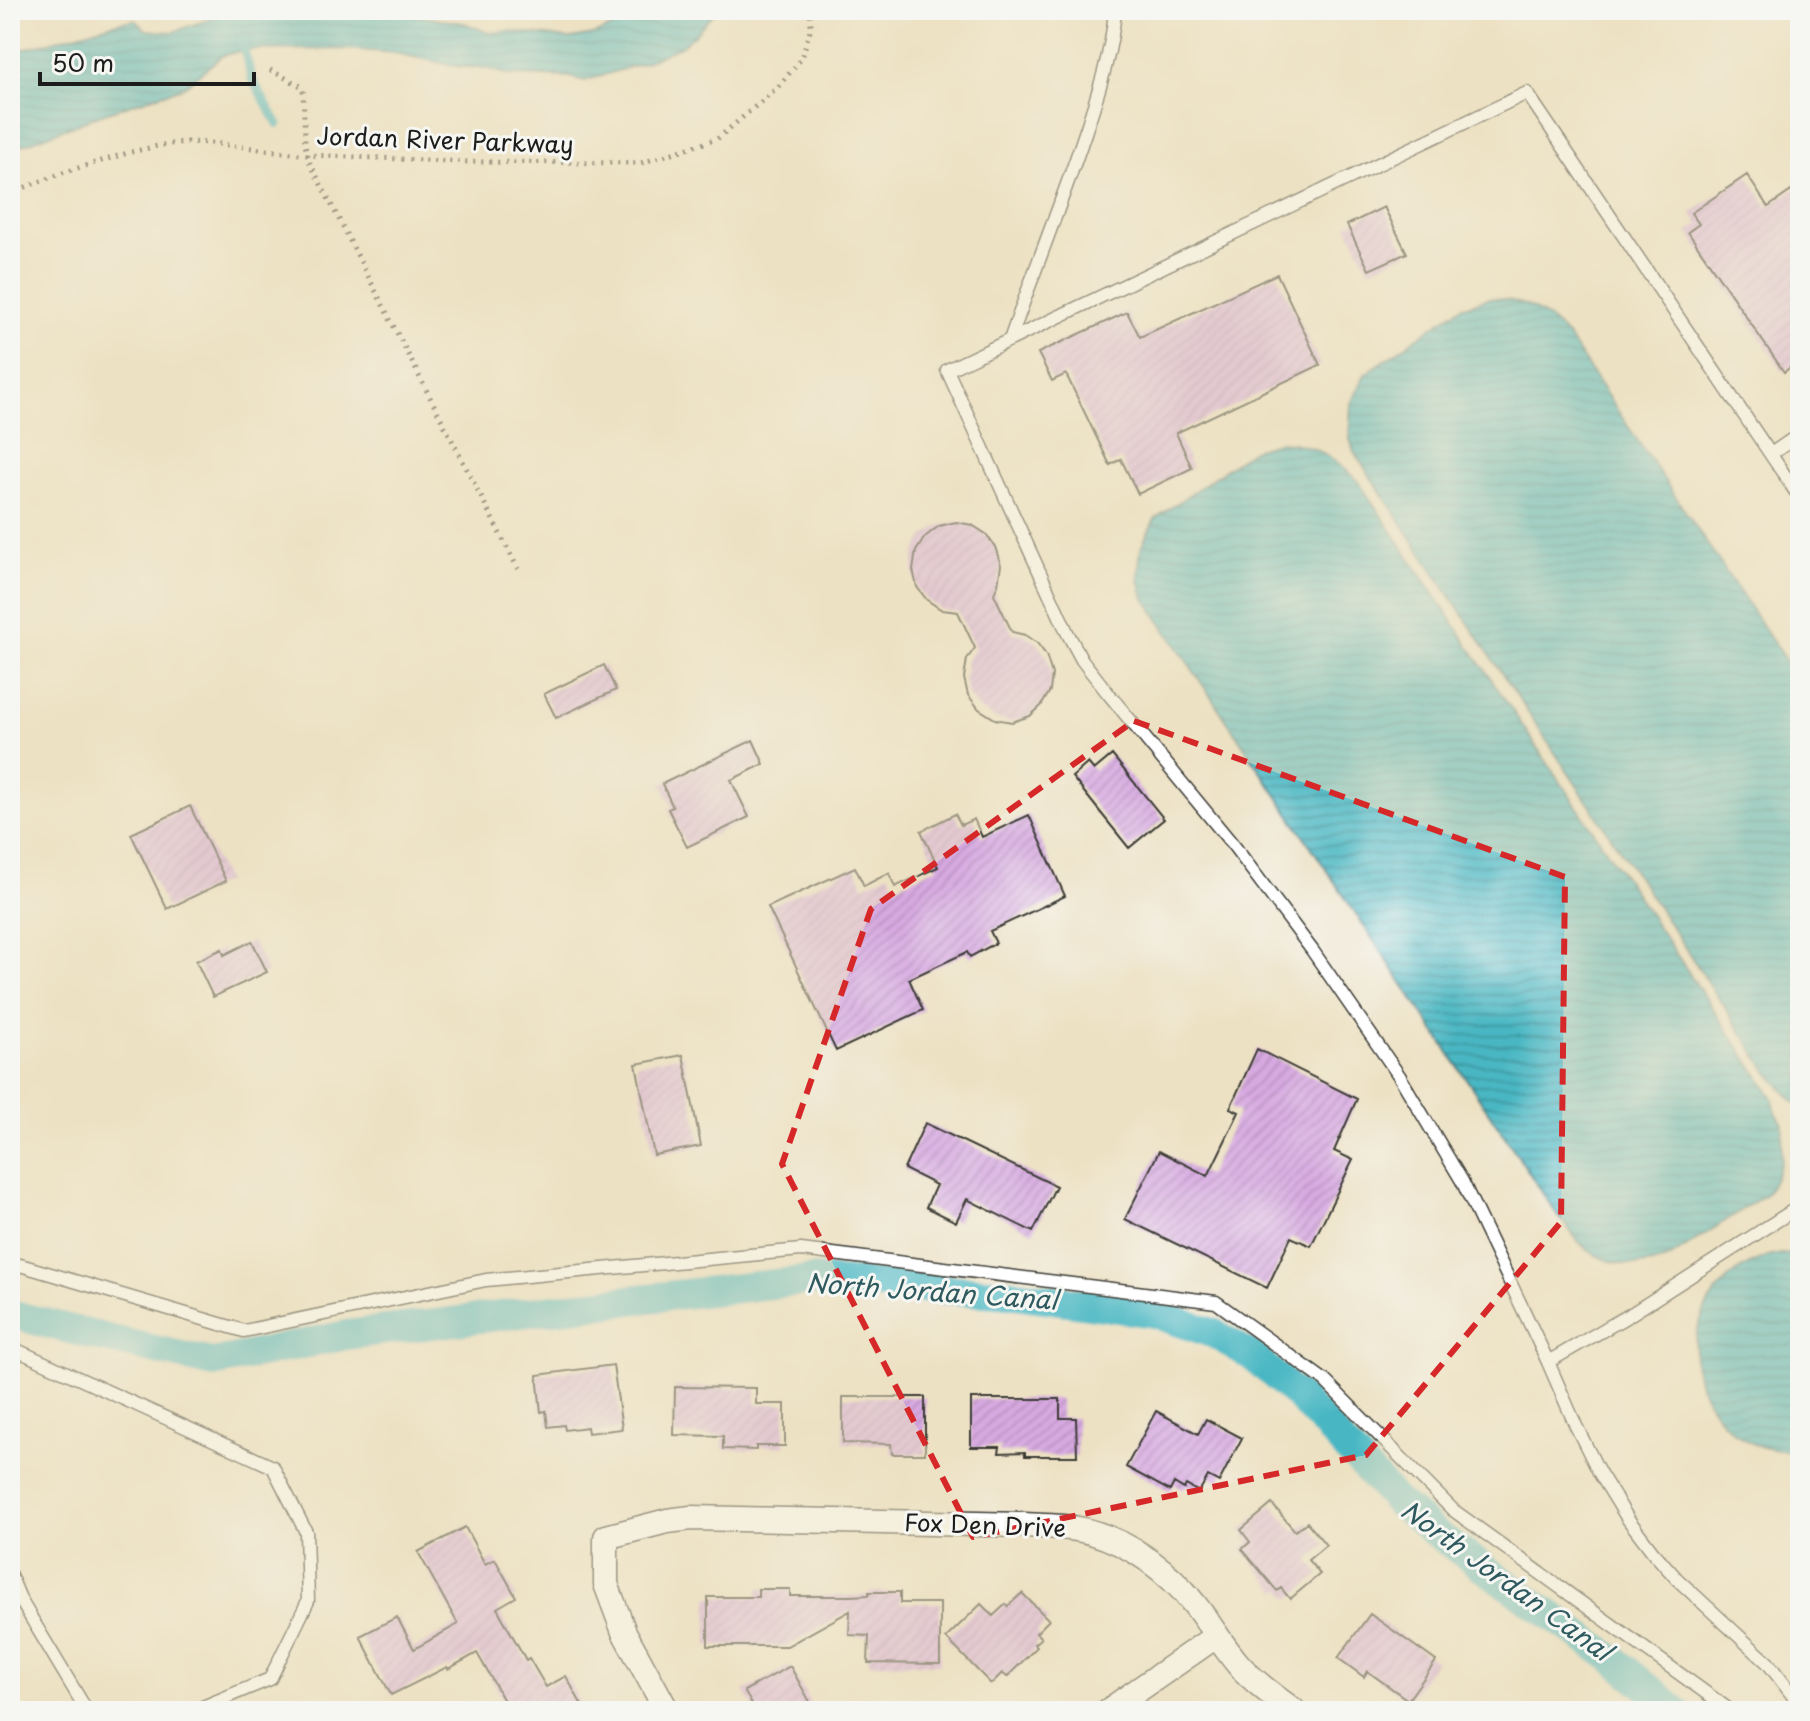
<svg xmlns="http://www.w3.org/2000/svg" width="1810" height="1721" font-family="'Playpen Sans',sans-serif">
<style>
.water{fill:url(#water-rules);stroke:#326a70;stroke-width:2}
.lines{fill:none;stroke-linecap:round;stroke-linejoin:round}
.stream{stroke:#49b7c3;stroke-width:9}
.canal{stroke:#49b7c3;stroke-width:30}
.building{fill:url(#building-hatch)}
.lane-casing{stroke:#3b3a35;stroke-width:15}
.street-casing{stroke:#3b3a35;stroke-width:27}
.path{stroke:#3b3a35;stroke-width:5;stroke-dasharray:2 6;stroke-linecap:butt}
.lane{stroke:#fff;stroke-width:12}
.street{stroke:#fff;stroke-width:24}
.marked{fill:none;stroke:#d62828;stroke-width:6;stroke-dasharray:16 10;stroke-linejoin:round}
.labels{text-anchor:middle;stroke-width:6;stroke-linejoin:round;paint-order:stroke}
.street-label{font-size:24px;fill:#1c1c1c;stroke:#f6f6f2}
.water-label{font-size:26px;font-style:italic;fill:#2e5a5f;stroke:#f6f6f2}
</style>
<defs>
<pattern id="water-rules" width="6" height="5" patternUnits="userSpaceOnUse" patternTransform="scale(2)"><rect width="6" height="5" fill="#49b7c3"/><path d="M0 2.5h6" fill="none" stroke="#3c949e"/></pattern>
<pattern id="building-hatch" width="6" height="6" patternUnits="userSpaceOnUse" patternTransform="scale(2)"><rect width="6" height="6" fill="#d7a9e1"/><path d="M-1 1l2-2M0 6l6-6M5 7l2-2" fill="none" stroke="#b891c0"/></pattern>
</defs>
<rect width="100%" height="100%" fill="#f6f6f2"/>
<filter id="ink" filterUnits="userSpaceOnUse"><feTurbulence type="fractalNoise" baseFrequency=".0125" numOctaves="2"/><feDisplacementMap in="SourceGraphic" scale="16" xChannelSelector="R" yChannelSelector="G"/><feConvolveMatrix kernelMatrix="1 2 1 2 8 2 1 2 1" color-interpolation-filters="sRGB"/></filter>
<filter id="wash" filterUnits="userSpaceOnUse"><feTurbulence type="fractalNoise" baseFrequency=".006" numOctaves="4" result="noise"/><feDisplacementMap in="SourceGraphic" scale="32" xChannelSelector="R" yChannelSelector="G"/><feGaussianBlur stdDeviation="1.8" result="paint"/><feColorMatrix in="noise" values="0 0 0 0 0 0 0 0 0 0 0 0 0 0 0 0 0 1.4 0 .05"/><feComposite in="paint" operator="in"/></filter>
<g filter="url(#wash)">
<rect width="100%" height="100%" fill="#ede1c3"/>
<path class="water" d="M235,10H377L464,23L489,33L509,31L570,39L592,35L639,18L654,10H717L693,36L681,46L646,62L585,81L570,77L510,75L485,68L461,67L394,53L347,49L243,50L222,56L183,87L99,115L10,150V54L17,51L120,22L136,20L146,30L173,32Z
M1490,298C1523,299 1546,313 1568,337L1800,682V1106L1790,1098L1766,1069L1354,452L1349,436L1351,403L1365,374L1463,306Z
M1280,442C1313,443 1336,458 1358,481L1773,1098L1775,1110L1783,1124L1781,1162L1776,1176L1766,1194L1669,1258C1642,1270 1602,1266 1580,1243C1572,1234 1564,1223 1556,1213L1144,597L1139,580V566L1141,547L1155,519L1253,450Z
M1791,1253L1800,1254V1452H1798C1783,1451 1770,1450 1756,1445C1737,1437 1721,1422 1710,1405C1676,1352 1702,1282 1760,1259C1770,1255 1780,1254 1791,1253Z"/>
<g class="lines">
<path class="stream" d="M241,39L252,79L278,124"/>
<path class="canal" d="M10,1314L104,1338L213,1363L346,1335L594,1304L810,1280L1015,1294L1154,1313L1215,1334L1252,1356L1298,1396L1396,1501L1436,1534L1616,1661L1676,1711"/>
</g>
<g id="blocks">
<path class="building" d="M1747,175L1768,207L1800,185V360L1784,372L1688,232L1699,224L1691,213Z
M1384,207L1407,253L1369,270L1347,225Z
M1277,274L1320,365L1176,433L1192,468L1138,494L1121,459L1110,465L1066,374L1052,381L1038,353L1127,312L1140,337Z
M956,522L972,525L986,534L995,547L1001,565L998,584L994,594L1012,632L1025,635L1037,643L1046,655L1052,674L1050,691L1041,706L1030,716L1012,722L995,719L979,709L968,695L964,678L967,659L975,648L958,612L942,610L927,600L917,587L913,570L916,551L925,537L939,526Z
M604,665L616,690L556,718L544,694Z
M753,740L764,764L731,780L749,817L687,847L668,809L673,807L662,784Z
M1112,755L1164,819L1129,848L1072,777L1088,763L1094,770Z
M190,806L226,881L167,909L131,834Z
M955,814L961,825L974,819L982,837L1029,815L1065,896L990,931L996,943L970,957L967,952L909,979L923,1010L836,1051L768,907L855,867L864,886L889,873L895,887L938,867L921,831Z
M252,941L267,972L213,997L196,961L222,949L224,955Z
M1257,1049L1357,1099L1334,1151L1353,1160L1311,1246L1291,1237L1267,1288L1125,1219L1159,1151L1208,1176L1239,1112L1230,1108Z
M683,1055L701,1146L654,1155L636,1064Z
M925,1123L1056,1186L1033,1232L967,1199L956,1222L926,1207L936,1185L904,1169Z
M613,1365L622,1429L588,1433L587,1427L565,1430L564,1425L548,1427L546,1411L541,1412L537,1375Z
M675,1387L756,1388V1404H785V1446H756V1450L723,1449V1436L674,1435Z
M843,1397H925V1454H892L891,1444L843,1443Z
M971,1399H1060V1418H1076L1077,1456H1025V1452L999,1453L1000,1447H971Z
M1156,1411L1198,1434L1206,1419L1242,1438L1219,1482L1208,1476L1199,1492L1186,1485L1184,1489L1174,1483L1170,1491L1126,1467Z
M1272,1504L1295,1531L1307,1522L1326,1545L1308,1560L1320,1574L1290,1599L1281,1588L1277,1591L1242,1549L1250,1542L1241,1530Z
M465,1527L485,1564L495,1559L516,1597L497,1608L526,1660L529,1658L546,1687L566,1676L585,1711H503L508,1708L477,1653L448,1669L447,1667L391,1695L360,1636L397,1617L414,1649L458,1624L418,1552Z
M758,1589H790V1596H850L869,1595V1592H900V1603H940V1664L868,1663L869,1636L849,1635L850,1611L787,1646H708V1597H758Z
M1022,1593L1049,1620L1036,1633L1041,1638L1034,1644L1037,1647L1007,1677L1002,1673L991,1684L946,1638L981,1604L993,1616L1006,1604L1008,1606Z
M1370,1614L1436,1661L1408,1700L1367,1671L1364,1677L1338,1658Z
M790,1666L815,1711H756L744,1691Z"/>
</g>
</g>
<g filter="url(#ink)">
<use href="#blocks" fill-opacity="0" stroke="#3b3a35" stroke-width="2"/>
<g class="lines">
<g class="lane-casing">
<path id="lane" d="M1010,340C1035,268 1064,197 1088,124C1100,87 1112,50 1115,10
M1771,454L1800,434
M1800,498L1527,93L947,370L1068,634L1082,660L1107,692L1234,846L1312,950L1400,1077L1462,1181L1548,1362L1576,1426L1599,1472L1628,1519L1653,1552L1677,1579L1768,1663L1800,1705
M10,1266L20,1265L244,1331L486,1280L801,1250L1216,1302L1324,1380L1453,1510L1731,1711
M10,1347L273,1467L306,1532L308,1601L270,1679L193,1711
M1548,1362L1631,1314L1800,1206
M10,1575L21,1601L87,1711"/>
</g>
<g class="street-casing">
<path id="street" d="M667,1711L624,1632L606,1584V1537L667,1521L691,1518L1024,1525C1046,1526 1070,1526 1091,1532C1132,1544 1169,1571 1195,1605C1210,1624 1222,1645 1238,1664C1254,1682 1275,1697 1294,1711
M1108,1711L1216,1636"/>
</g>
<path class="path" d="M270,70L301,86L303,89L305,145L310,163L518,569
M10,193L65,172L131,152L162,145L187,142L213,143L307,155L470,162L641,163L717,139L777,88L802,58L811,26L810,10"/>
<use href="#lane" class="lane"/>
<use href="#street" class="street"/>
</g>
</g>
<path d="M0 0H1810V1721H0ZM1134,721L1565,877L1561,1222L1366,1455L973,1537L782,1164L871,909Z" fill="#ede1c3" fill-opacity=".55" fill-rule="evenodd"/>
<path class="marked" d="M1134,721L1565,877L1561,1222L1366,1455L973,1537L782,1164L871,909Z"/>
<g class="labels">
<g class="street-label">
<text transform="translate(445 141) rotate(2)" y="8">Jordan River Parkway</text>
<text transform="translate(985 1526) rotate(2)" y="8">Fox Den Drive</text>
</g>
<g class="water-label">
<text transform="translate(932 1292) rotate(4)" y="9">North Jordan Canal</text>
<text transform="translate(1506 1581) rotate(36)" y="9">North Jordan Canal</text>
</g>
</g>
<rect width="1810" height="1721" fill="none" stroke="#f6f6f2" stroke-width="40"/>
<path d="M40 72v12h214v-12" fill="none" stroke="#1c1c1c" stroke-width="4"/>
<text x="52" y="72" font-size="24" fill="#1c1c1c" stroke="#f6f6f2" stroke-width="6" paint-order="stroke">50 m</text>
</svg>
